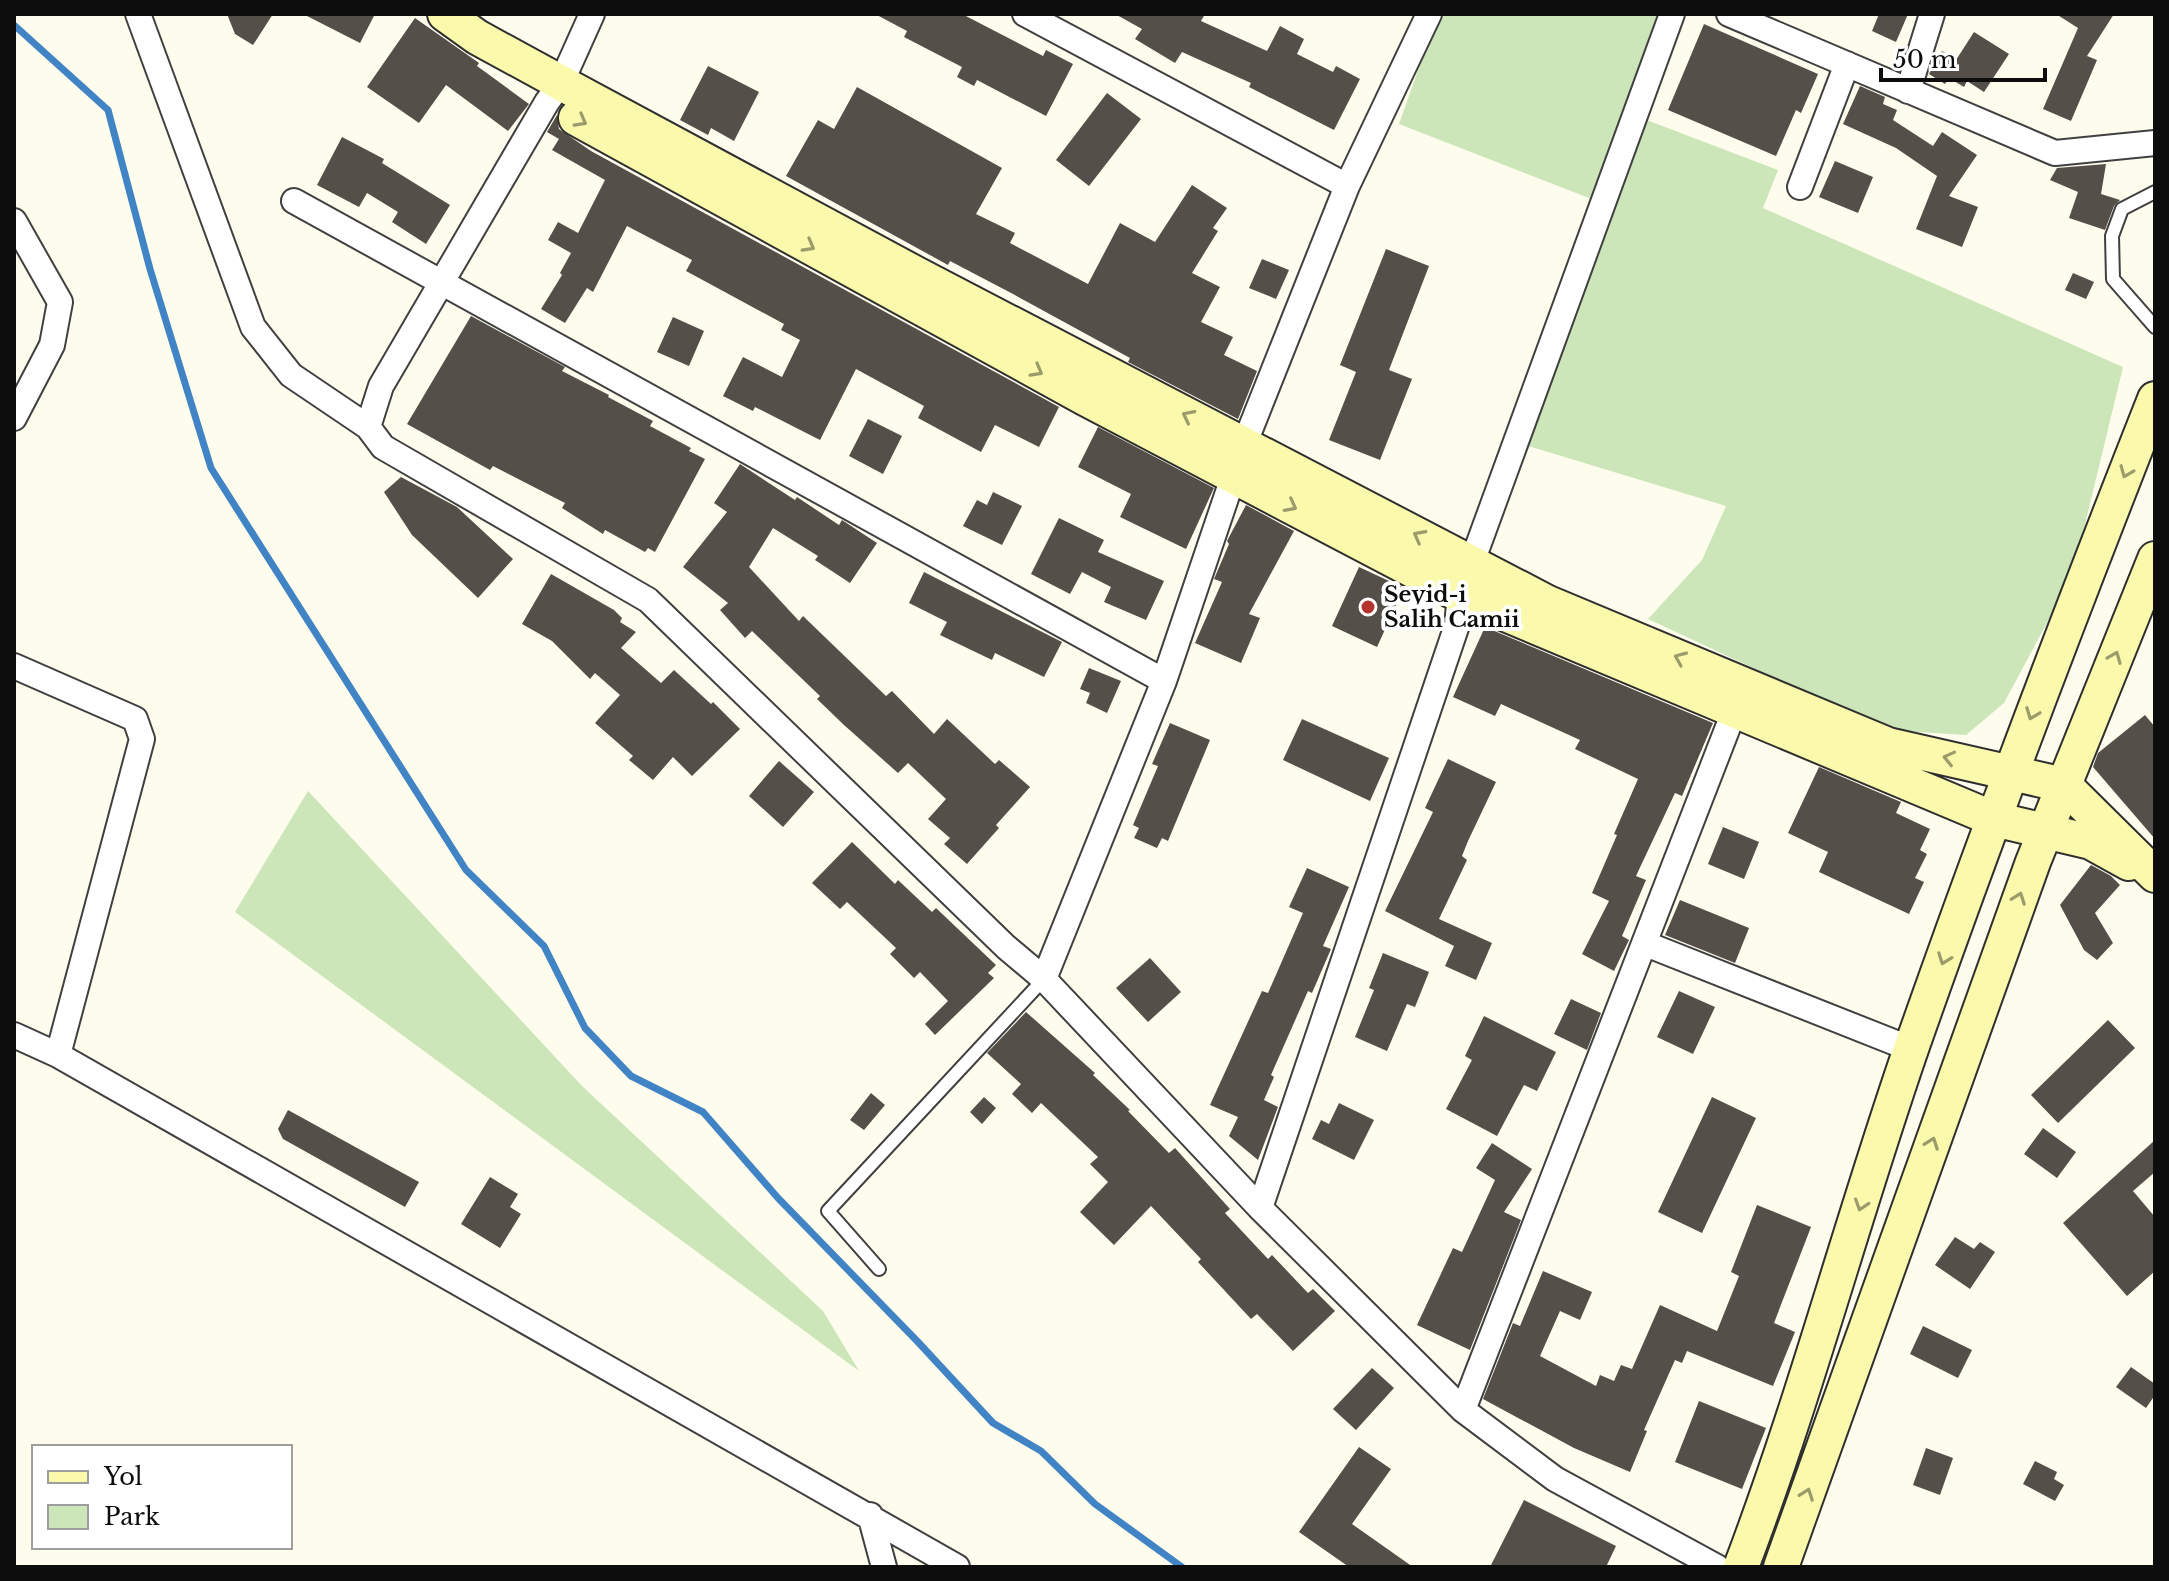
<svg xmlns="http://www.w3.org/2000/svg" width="2169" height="1581" font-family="'Libre Baskerville',serif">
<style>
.green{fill:#cce6b9}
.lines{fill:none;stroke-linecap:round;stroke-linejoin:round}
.stream{stroke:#4184c5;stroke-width:7}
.building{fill:#554f4a}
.lane-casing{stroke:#404040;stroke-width:16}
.street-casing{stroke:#404040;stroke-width:28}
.secondary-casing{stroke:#2f2f2f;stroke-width:38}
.lane{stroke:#fff;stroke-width:12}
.street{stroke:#fff;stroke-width:24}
.secondary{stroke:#faf9ac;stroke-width:34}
.oneway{stroke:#9b9b6c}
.poi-dot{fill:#b4342d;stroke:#fff;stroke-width:3}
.labels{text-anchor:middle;stroke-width:8;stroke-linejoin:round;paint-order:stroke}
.poi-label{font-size:22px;font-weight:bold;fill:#0d0d0d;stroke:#fff;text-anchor:start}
</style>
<rect width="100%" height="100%" fill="#fefced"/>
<path class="green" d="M1438,14H1657L1623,111L1778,170L1763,208L2123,367L2073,574L2004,703L1966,735L1886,730L1648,619L1702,560L1726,506L1525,445L1607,205L1399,124Z
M308,791L582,1086L823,1311L859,1371L235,912Z"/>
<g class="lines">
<path class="stream" d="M14,25L108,110L150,269L211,468L466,870L544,946L585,1028L631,1076L703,1112L778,1198L918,1342L993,1423L1041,1451L1095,1504L1182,1567"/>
</g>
<path class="building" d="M227,14H273L253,45L235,34Z
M303,14H375L360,43Z
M875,14H962L1043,56L1046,50L1073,64L1046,116L977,80L974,86L957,77L962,67L904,37L907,31Z
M1115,14H1205L1201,21L1267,51L1280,26L1304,39L1297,54L1333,72L1336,66L1360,79L1334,130L1249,87L1251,83L1182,52L1175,63L1135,39L1142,29Z
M1879,14H1908L1896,42L1872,31Z
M2056,14H2114L2087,56L2097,60L2071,121L2043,109L2078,28Z
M415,18L479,63L477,66L529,104L508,131L446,85L419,123L367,87Z
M1704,24L1818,74L1801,113L1796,110L1776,156L1668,110Z
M1974,32L2009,54L1984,92L1967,81L1964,87L1949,78L1945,84L1929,74L1942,51L1956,60Z
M708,66L759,92L734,141L711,128L708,135L680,120Z
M1860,86L1885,97L1883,104L1897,110L1893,120L1933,146L1942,132L1977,155L1949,196L1978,207L1962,247L1916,229L1937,176L1896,148L1843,124Z
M857,87L1002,168L976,214L1015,233L1010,243L1088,284L1120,223L1155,242L1192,185L1227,208L1213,228L1218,231L1192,273L1220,287L1201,322L1233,337L1224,355L1257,371L1238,419L1128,362L1130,358L1013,294L950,261L948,265L786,176L818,120L834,129Z
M1107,93L1141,119L1089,186L1056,160Z
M557,115L559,129L591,151L1059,407L1039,447L995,425L981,452L918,418L924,406L856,369L820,440L755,407L753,411L723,396L743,357L782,377L800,340L781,330L784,324L686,271L692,260L627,226L593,292L587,288L565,323L541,309L562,275L560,273L571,253L548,240L558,222L578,233L605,180L552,150L559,139L547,132Z
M342,137L384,159L382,163L450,205L426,244L392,222L398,212L367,193L359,207L317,185Z
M1835,161L1873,177L1858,213L1819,197Z
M2106,164L2101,194L2120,200L2114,206L2105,230L2069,218L2078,192L2050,180L2057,168Z
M1386,249L1429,266L1389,370L1412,379L1380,460L1329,440L1356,372L1340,365Z
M1262,259L1289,270L1276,299L1249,288Z
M2073,273L2094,282L2086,299L2065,290Z
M471,316L565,367L562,371L609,395L608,397L653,421L650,426L691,448L689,451L705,459L655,552L648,548L645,552L605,530L603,534L562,508L565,503L493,466L490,470L407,424Z
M673,317L704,331L689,366L657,352Z
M868,419L902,436L883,474L849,456Z
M1098,427L1214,488L1186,549L1120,517L1131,494L1078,467Z
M740,464L795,500L797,497L839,525L842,520L877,543L850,583L815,560L818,556L773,528L749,567L799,621L803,616L886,696L892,691L934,734L947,719L995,764L999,760L1030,787L996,825L999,828L967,864L944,844L950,838L928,819L946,799L908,763L898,773L844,725L817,699L820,696L752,631L745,638L720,610L728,603L683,567L727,512L714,503Z
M401,477L457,507L513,559L478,598L412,535L384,492Z
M993,492L1022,506L1002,545L963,526L977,500L987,505Z
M1246,505L1294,531L1249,614L1260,618L1241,663L1195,643L1222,582L1214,579L1229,544L1227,541Z
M1059,518L1104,540L1098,552L1164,581L1146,620L1104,602L1111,587L1082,572L1070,594L1031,574Z
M1359,567L1404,588L1377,647L1332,626Z
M924,572L1062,642L1044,677L995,653L992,660L940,635L947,622L909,603Z
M551,574L614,610L622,618L620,622L636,632L621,648L661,683L674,670L711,704L713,702L740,729L692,776L673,757L653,780L629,760L633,756L595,723L620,695L595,673L590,679L552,641L522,624Z
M1485,627L1713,723L1682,796L1675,793L1636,876L1646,880L1622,936L1629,940L1614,971L1582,954L1609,901L1592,893L1617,835L1614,834L1638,779L1575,749L1580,740L1501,704L1495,716L1453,697Z
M1089,668L1121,681L1107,713L1086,703L1090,693L1080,689Z
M2145,715L2155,727V839L2093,767L2098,753Z
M1302,719L1389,758L1370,801L1283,760Z
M1170,723L1210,740L1168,841L1162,838L1157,848L1134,838L1139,828L1133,825L1158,766L1152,764Z
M1448,759L1496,782L1468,841L1462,856L1467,860L1439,919L1492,943L1476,980L1445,966L1454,946L1385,911L1433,812L1425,808Z
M779,761L814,792L783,827L749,796Z
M1819,767L1901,802L1896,813L1930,829L1920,850L1927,854L1915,878L1924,882L1909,914L1819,872L1828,852L1788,833Z
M1723,827L1759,842L1744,879L1708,864Z
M852,842L895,884L898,880L932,912L936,908L996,965L988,973L994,978L935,1035L925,1024L948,1001L920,972L914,978L890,954L896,948L847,902L840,909L812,883Z
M2091,865L2111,876L2120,885L2095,913L2113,943L2097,960L2084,950L2060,905Z
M1307,868L1349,887L1323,946L1331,949L1312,993L1308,991L1271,1075L1274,1077L1264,1100L1278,1107L1258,1160L1229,1136L1238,1117L1210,1105L1262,991L1268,993L1303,913L1289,907Z
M1680,900L1749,928L1735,963L1665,935Z
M1383,953L1429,972L1415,1007L1407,1004L1387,1051L1355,1037L1374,990L1369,988Z
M1150,958L1181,992L1148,1022L1116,988Z
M1679,991L1715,1007L1693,1054L1657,1037Z
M1571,999L1601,1013L1587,1050L1554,1034Z
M1026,1012L1095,1073L1093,1075L1130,1110L1128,1111L1169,1153L1175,1148L1230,1209L1225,1213L1268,1259L1272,1255L1308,1293L1313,1289L1335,1311L1293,1351L1257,1314L1251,1319L1198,1262L1201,1259L1151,1206L1114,1245L1080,1212L1108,1182L1090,1164L1098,1157L1041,1103L1032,1113L1012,1094L1021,1084L987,1053Z
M1484,1016L1556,1052L1537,1091L1524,1085L1497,1136L1446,1109L1472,1060L1465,1056Z
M2108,1020L2135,1048L2058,1123L2031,1095Z
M871,1093L885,1105L864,1130L850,1120Z
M984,1097L996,1108L982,1124L970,1112Z
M1712,1097L1756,1118L1702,1233L1658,1212Z
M1339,1103L1374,1120L1354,1160L1312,1139L1321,1120L1329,1124Z
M288,1110L419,1182L405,1207L283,1139L278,1129Z
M2043,1128L2076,1152L2057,1178L2024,1154Z
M2155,1140V1172L2133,1191L2155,1217V1271L2127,1296L2063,1223Z
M1492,1143L1532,1169L1504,1212L1521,1220L1470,1350L1417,1325L1453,1248L1462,1252L1495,1180L1476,1168Z
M490,1177L518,1194L510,1207L521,1214L500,1248L461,1224Z
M1757,1205L1811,1227L1774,1323L1795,1332L1773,1386L1687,1351L1682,1363L1675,1360L1644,1430L1647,1431L1630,1472L1574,1448L1483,1399L1513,1323L1520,1326L1543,1271L1592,1292L1580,1320L1560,1311L1540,1356L1596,1386L1600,1375L1614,1381L1621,1365L1632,1369L1660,1305L1717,1331L1739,1276L1731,1272Z
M1955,1237L1974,1249L1980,1242L1995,1252L1970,1289L1935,1265Z
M1923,1326L1972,1350L1958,1378L1910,1354Z
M2131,1367L2155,1384V1395L2146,1408L2116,1387Z
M1372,1368L1394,1388L1356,1430L1333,1409Z
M1699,1401L1766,1428L1742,1489L1675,1462Z
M1359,1447L1391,1469L1352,1524L1413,1567H1349L1299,1532Z
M1926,1448L1953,1458L1940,1495L1913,1485Z
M2035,1461L2057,1472L2054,1479L2064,1485L2055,1501L2023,1484Z
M1524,1500L1616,1546L1606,1567H1490Z"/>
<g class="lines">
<g class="lane-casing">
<path id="lane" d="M2155,192L2122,209L2112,236L2113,279L2155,327
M879,1269L828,1211L1044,979"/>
</g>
<g class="street-casing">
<path id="street" d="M138,14L253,327L291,375L368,427L383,447L648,600L1006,947L1044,979L1260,1208L1463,1410L1555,1479L1717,1567
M1025,14L1347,186
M1729,14L2055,153L2155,143
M1908,91L1932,14
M1800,187L1847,64
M294,201L1164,681
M14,221L60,302L52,345L14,418
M368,427L381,386L547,102L561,83L592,14
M14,666L135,719L142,739L58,1055
M1646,944L1911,1049
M1044,979L1164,681L1244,445L1347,186L1429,14
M14,1035L58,1055L957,1567
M1260,1208L1457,625L1460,595L1672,14
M1463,1410L1735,709L1737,695
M870,1515L884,1567"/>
</g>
<g class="secondary-casing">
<path id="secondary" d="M445,14L477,37L574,90L918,275L1548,603L1888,745L2064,785L2155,875
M576,118L1085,398L1460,595L1994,819L2091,842L2129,863
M1741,1567C1806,1396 1852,1219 1912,1046C1988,829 2070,614 2155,399
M1781,1567L2033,862L2155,559"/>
</g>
<use href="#lane" class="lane"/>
<use href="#street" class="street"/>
<use href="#secondary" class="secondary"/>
</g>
<defs><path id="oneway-chevron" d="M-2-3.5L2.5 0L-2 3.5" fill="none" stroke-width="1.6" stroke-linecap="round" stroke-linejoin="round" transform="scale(2)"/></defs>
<g class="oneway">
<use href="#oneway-chevron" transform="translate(581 121) rotate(29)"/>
<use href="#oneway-chevron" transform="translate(809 246) rotate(29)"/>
<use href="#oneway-chevron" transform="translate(1037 371) rotate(29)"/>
<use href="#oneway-chevron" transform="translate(1188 416) rotate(-153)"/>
<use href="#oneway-chevron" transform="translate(2126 472) rotate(112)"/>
<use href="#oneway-chevron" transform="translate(1291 506) rotate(28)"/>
<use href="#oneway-chevron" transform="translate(1419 536) rotate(-152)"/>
<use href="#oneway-chevron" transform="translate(2115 657) rotate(-68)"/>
<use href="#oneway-chevron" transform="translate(1680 658) rotate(-157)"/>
<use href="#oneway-chevron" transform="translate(2032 714) rotate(111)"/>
<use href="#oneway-chevron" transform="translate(1949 758) rotate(-167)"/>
<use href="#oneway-chevron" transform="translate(2019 898) rotate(-70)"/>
<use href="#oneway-chevron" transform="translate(1944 959) rotate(110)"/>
<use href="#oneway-chevron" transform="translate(1932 1143) rotate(-70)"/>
<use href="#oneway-chevron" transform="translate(1861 1205) rotate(108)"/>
<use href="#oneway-chevron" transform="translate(1807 1494) rotate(-70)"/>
</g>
<circle class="poi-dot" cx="1368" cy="607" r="8"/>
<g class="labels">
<g class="poi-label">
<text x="1384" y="602">Seyid-i<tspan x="1384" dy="25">Salih Camii</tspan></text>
</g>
</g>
<rect width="2169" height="1581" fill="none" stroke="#0d0d0d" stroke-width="32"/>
<rect x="32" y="1445" width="260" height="104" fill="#ffffff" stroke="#9e9e9e" stroke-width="2"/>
<rect x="48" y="1471" width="40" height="12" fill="#faf9ac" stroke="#9e9e9e" stroke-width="2"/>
<text x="104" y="1485" font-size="24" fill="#0d0d0d">Yol</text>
<rect x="48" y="1505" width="40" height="24" fill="#cce6b9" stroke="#9e9e9e" stroke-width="2"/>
<text x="104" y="1525" font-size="24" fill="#0d0d0d">Park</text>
<path d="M1881 68v12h164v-12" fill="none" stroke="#0d0d0d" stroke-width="4"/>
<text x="1893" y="68" font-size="24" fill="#0d0d0d" stroke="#ffffff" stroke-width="6" paint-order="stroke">50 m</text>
</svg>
